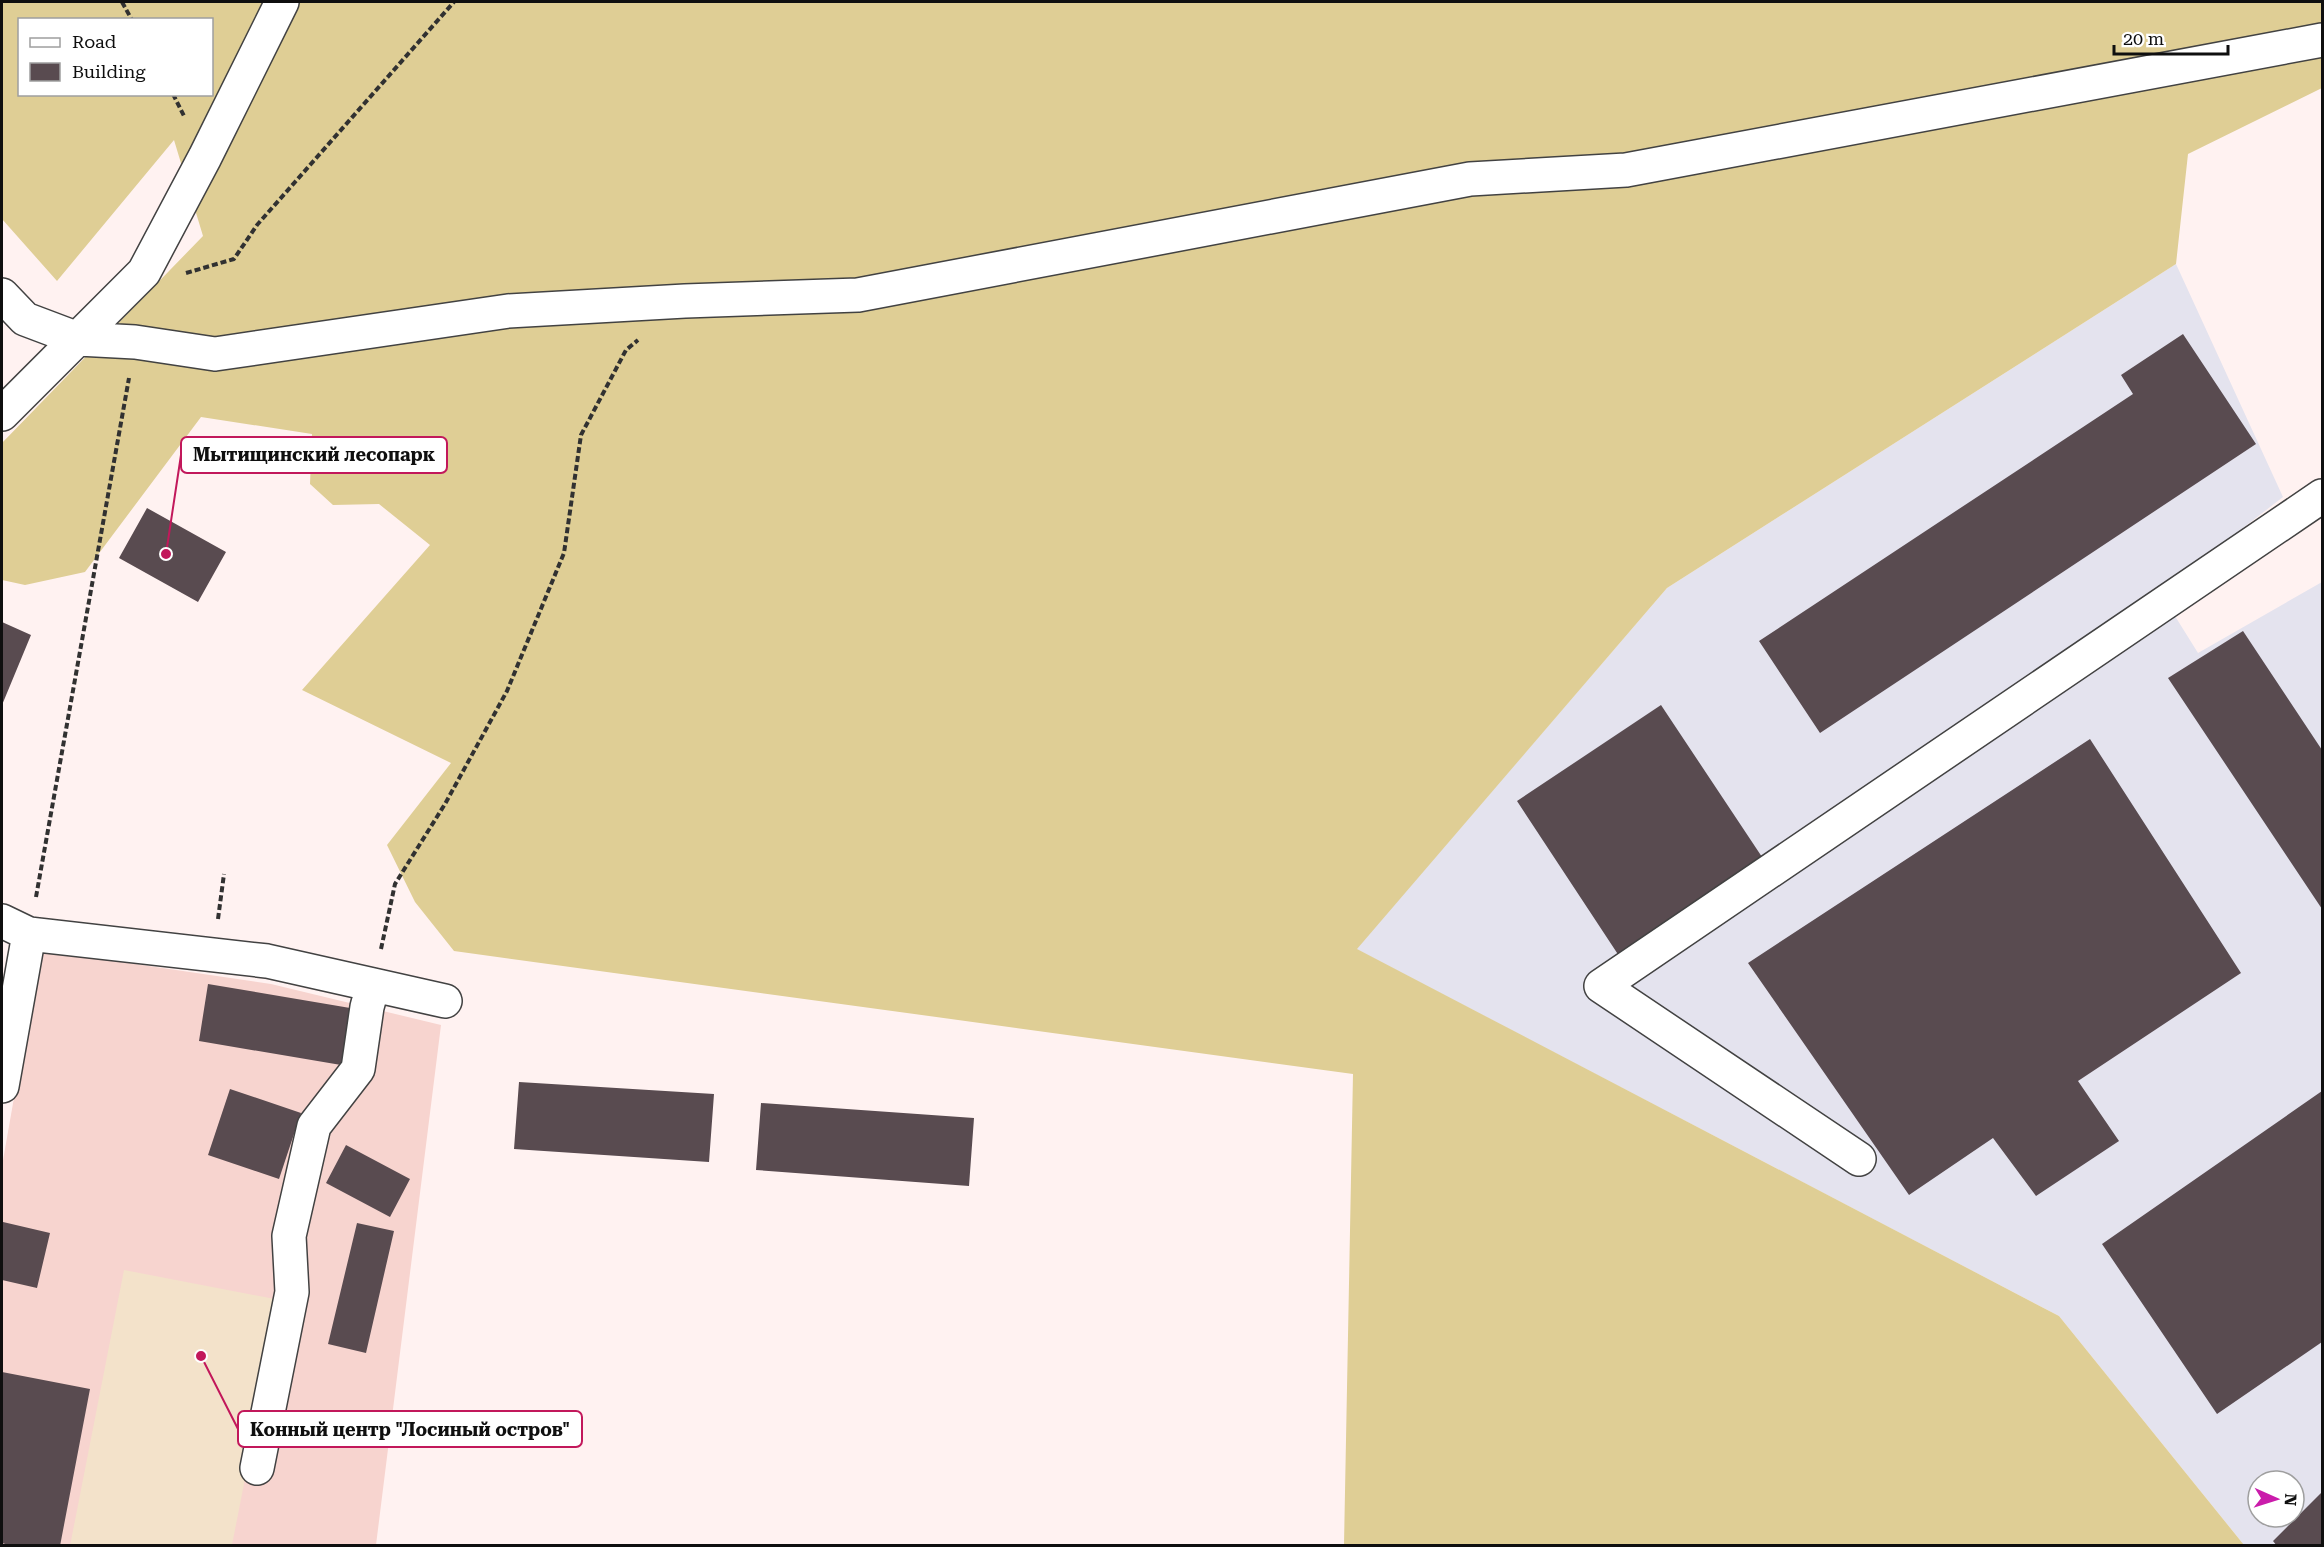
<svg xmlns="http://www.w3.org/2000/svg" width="2324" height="1547" font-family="'Roboto Serif',serif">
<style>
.industrial{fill:#e4e3ee;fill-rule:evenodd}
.farmland{fill:#f7d4cf}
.forest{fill:#dfce95;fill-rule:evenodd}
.pitch{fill:#f3e2ca}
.building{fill:#594b50}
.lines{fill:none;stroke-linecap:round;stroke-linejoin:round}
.minor-casing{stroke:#424242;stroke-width:36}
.path{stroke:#313131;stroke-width:4;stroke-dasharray:6 3;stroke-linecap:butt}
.minor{stroke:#fff;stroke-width:33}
.leader{fill:none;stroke:#c2185b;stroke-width:2}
.callout-dot{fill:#c2185b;stroke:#fff;stroke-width:2}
.callout{fill:#fff;stroke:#c2185b;stroke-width:2}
.callout-label{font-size:18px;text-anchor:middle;font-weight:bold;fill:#0f0f0f}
</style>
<rect width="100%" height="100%" fill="#fff2f1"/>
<path class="industrial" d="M2176,264L2283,497L2160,592L2198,653L2322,582V1545H2244L2059,1316L1356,949L1667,588ZM2258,1481H2294V1517H2258Z"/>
<path class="farmland" d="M40,950L271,984L441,1025L376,1545L2,1546V1166Z"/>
<path class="forest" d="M2,2H2322V88L2188,154L2176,264L1667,588L1357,949L2059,1316L2244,1545H1344L1353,1074L454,951L415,902L387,845L451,763L302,690L430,545L379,504L333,505L310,484L312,434L201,417L85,572L25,585L2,580V443L203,236L174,140L57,281L2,219ZM20,20H212V94H20Z"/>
<path class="pitch" d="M124,1270L280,1300L232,1545L70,1546Z"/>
<path class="building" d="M2183,334L2256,444L1820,733L1759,641L2133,394L2121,375Z
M147,508L226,552L198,602L119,558Z
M2,622L31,635L2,705Z
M2243,631L2322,750V909L2168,678Z
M1661,705L1770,869L1625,965L1517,801Z
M2090,739L2241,973L2078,1081L2119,1141L2036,1196L1993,1138L1909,1195L1748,963Z
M208,984L356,1009L347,1066L199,1041Z
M519,1082L714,1094L709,1162L514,1149Z
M230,1089L301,1113L279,1179L208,1155Z
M2322,1091V1342L2217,1414L2102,1244Z
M761,1103L974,1118L969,1186L756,1170Z
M346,1145L410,1179L390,1217L326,1183Z
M3,1222L50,1233L37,1288L2,1280Z
M357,1223L394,1231L366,1353L328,1344Z
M2,1372L90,1389L60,1546H12L2,1543Z
M2322,1492V1546H2277L2273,1541Z"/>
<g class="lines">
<g class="minor-casing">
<path id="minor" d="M2,295L25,319L78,339L135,342L215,354L508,311L685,301L858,295L1470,179L1626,170L2322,40
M2,414L144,272L205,157L282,2
M2,921L29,934L267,961L445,1001
M2,1086L29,934
M1859,1159L1601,986L2322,496
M257,1468L292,1292L289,1236L314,1126L358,1069L367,1007L373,985"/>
</g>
<path class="path" d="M122,2L132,20
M173,94L185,118
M186,273L234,259L257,225L454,2
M36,897L129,378
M218,919L224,874
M381,949L395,884L445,804L507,691L564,553L581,435L626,350L638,340"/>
<use href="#minor" class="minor"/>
</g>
<path class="leader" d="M166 554L181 455M201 1356L238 1429"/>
<g class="callout-dot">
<circle cx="166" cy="554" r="6"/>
<circle cx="201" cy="1356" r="6"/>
</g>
<g class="callout">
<rect x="181" y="437" width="266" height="36" rx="6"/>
<rect x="238" y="1411" width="344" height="36" rx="6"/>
</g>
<g class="callout-label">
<text x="314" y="461">Мытищинский лесопарк</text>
<text x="410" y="1436">Конный центр "Лосиный остров"</text>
</g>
<rect width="2324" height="1547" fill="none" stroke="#0f0f0f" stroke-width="6"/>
<rect x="18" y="18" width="195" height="78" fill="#ffffff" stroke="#9f9f9f" stroke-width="1.5"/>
<rect x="30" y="38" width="30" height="9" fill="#ffffff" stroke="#9f9f9f" stroke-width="1.5"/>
<text x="72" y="48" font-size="18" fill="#0f0f0f">Road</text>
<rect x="30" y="63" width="30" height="18" fill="#594b50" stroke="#9f9f9f" stroke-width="1.5"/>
<text x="72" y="78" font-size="18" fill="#0f0f0f">Building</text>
<g transform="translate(2276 1499) rotate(93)"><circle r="28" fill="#ffffff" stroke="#9f9f9f" stroke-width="1.5"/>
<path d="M0-4.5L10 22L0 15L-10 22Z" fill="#ca1cab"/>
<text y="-9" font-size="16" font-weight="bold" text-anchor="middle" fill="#0f0f0f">N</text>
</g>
<path d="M2114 45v9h114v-9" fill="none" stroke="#0f0f0f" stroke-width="3"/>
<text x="2123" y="45" font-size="18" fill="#0f0f0f" stroke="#ffffff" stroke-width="4.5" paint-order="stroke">20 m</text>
</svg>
